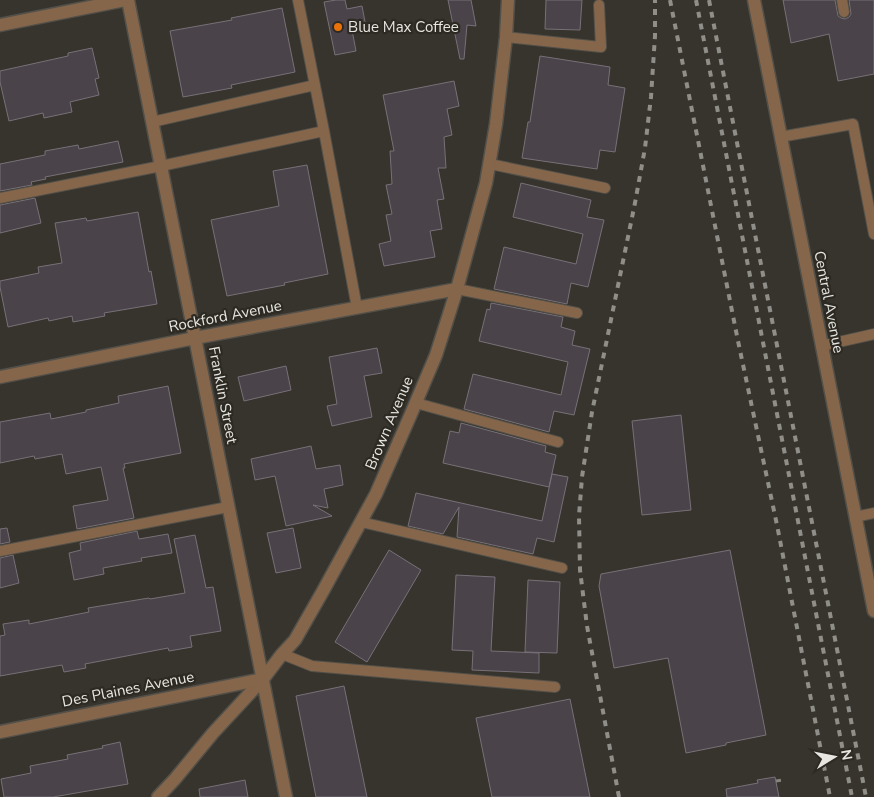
<svg xmlns="http://www.w3.org/2000/svg" width="874" height="797" font-family="'Nunito Sans',sans-serif">
<style>
.building{fill:#4a4349;stroke:#787078}
.lines{fill:none;stroke-linecap:round;stroke-linejoin:round}
.service-casing{stroke:#525049;stroke-width:12}
.minor-casing{stroke:#525049;stroke-width:15}
.tertiary-casing{stroke:#525049;stroke-width:15}
.path{stroke:#86847d;stroke-width:3;stroke-dasharray:5 2.5;stroke-linecap:butt}
.service{stroke:#85664b;stroke-width:10}
.minor{stroke:#85664b;stroke-width:12}
.tertiary{stroke:#85664b;stroke-width:12}
.rail{stroke:#908e88;stroke-width:4;stroke-dasharray:6 6;stroke-linecap:butt}
.food-dot{fill:#e8710a;stroke:#2c2a22;stroke-width:2}
.labels{text-anchor:middle;stroke-width:4.5;stroke-linejoin:round;paint-order:stroke}
.poi-label{font-size:15px;fill:#e8e6e1;stroke:#2c2a22;text-anchor:start}
.street-label{font-size:15px;fill:#e8e6e1;stroke:#2c2a22}
</style>
<rect width="100%" height="100%" fill="#36342c"/>
<path class="building" d="M336,0H345L347,9L362,6L366,27L352,30L356,51L335,55L324,2Z
M448,0H471L476,26L467,25L464,59H460Z
M546,0H582L580,30L545,29Z
M783,0H835L838,16L841,18L845,19L849,17L851,14L849,0H874V74L838,81L829,34L791,43Z
M282,8L295,72L231,85L232,88L183,97L170,31L232,20L231,18Z
M92,48L99,78L95,79L99,95L70,102L72,112L44,118L43,113L9,121L0,82V71L68,56V53Z
M540,56L610,67L608,85L625,88L615,152L600,150L597,169L522,158L528,122H530Z
M454,81L459,106L447,109L452,135L444,137L446,168H438L444,199L437,200L442,229L430,231L435,257L384,266L379,244L391,241L386,215L392,214L386,185L392,184L390,151H394L383,95Z
M118,141L123,162L45,177L46,179L31,182L32,185L0,191V164L45,155V151L78,145L79,149Z
M307,165L328,274L284,283L285,285L227,296L211,220L279,206L273,171Z
M521,183L591,200L587,217L604,220L588,287L571,283L567,304L494,289L504,247L576,264L583,234L513,217Z
M35,198L41,223L0,233V205Z
M138,212L149,272L151,271L157,304L104,313L105,316L73,322L72,316L49,321L48,318L8,327L0,287V281L39,273L38,267L62,263L55,223L86,218L87,221Z
M491,303L563,317L561,327L575,331L572,345L590,349L574,415L554,411L549,432L464,409L473,374L561,395L568,362L479,341L487,309L490,310Z
M377,348L382,373L364,376L372,417L332,426L327,406L337,404L329,357Z
M286,366L291,390L244,401L238,377Z
M168,386L181,453L124,464L125,468H123L134,518L77,529L73,506L108,500L101,467L66,474L62,454L35,459L34,456L0,463V422L50,413L51,419L86,412V410L119,403L118,396Z
M681,415L691,510L642,515L632,421Z
M461,423L546,446L545,452L556,455L549,487L443,463L450,431L459,433Z
M311,446L316,469L340,465L343,485L324,489L328,508L313,505L332,516L286,526L275,476L255,480L251,459Z
M552,474L568,477L554,542L537,538L533,554L457,537L459,507L443,534L408,526L416,493L542,521Z
M7,528L10,542L0,544V529Z
M293,528L301,568L276,573L267,533Z
M137,531L139,539L168,534L172,553L141,558L142,561L103,568L104,574L74,580L69,553L81,550L80,543Z
M195,535L206,588L213,587L221,631L190,636L192,647L169,651L168,648L85,664L86,668L64,672L62,665L0,676V636L5,635L3,624L29,620V624L89,612L88,608L149,598L150,599L185,593L174,539Z
M389,550L421,570L367,662L335,642Z
M730,550L766,735L726,743V745L686,753L668,658L614,668L599,586L601,574Z
M13,555L19,583L0,588V558Z
M456,575L495,577L491,651L539,653V673L472,670L473,651L452,650Z
M528,580L560,582L557,653L525,652Z
M344,686L367,797H316L296,696Z
M570,699L590,797H492L476,718Z
M120,742L128,784L53,797H4L1,779L31,773L30,766L68,759L67,755L103,748L102,746Z
M775,777L779,797H727L726,789L758,783L757,780Z
M245,780L248,797H200L199,789Z"/>
<g class="lines">
<g class="service-casing">
<path id="service" d="M298,0L324,131L357,308
M842,0L844,12
M506,37L601,47L599,5
M152,122L315,85
M780,137L853,124L874,234
M490,164L605,188
M0,198L161,166L324,131
M457,289L577,313
M821,346L874,334
M416,403L558,442
M855,517L874,513
M361,522L562,568
M0,551L228,507
M282,654L312,666L555,687"/>
</g>
<g class="minor-casing">
<path id="minor" d="M128,0L286,797
M0,25L125,0
M0,377L195,338L457,289
M158,797L175,779L213,733L263,679"/>
</g>
<g class="tertiary-casing">
<path id="tertiary" d="M754,0L874,611
M0,732L263,679L282,654L295,640L323,591L376,494L411,414L436,355L457,289L486,183L496,124L506,37L508,0"/>
</g>
<path class="path" d="M776,781L783,780"/>
<use href="#service" class="service"/>
<use href="#minor" class="minor"/>
<use href="#tertiary" class="tertiary"/>
<path class="rail" d="M670,0L738,341L777,525L830,797
M696,0L852,797
M709,0C761,266 814,531 866,797
M619,797L587,626L580,570L579,516L582,477L592,412L635,203L645,148L651,97L655,36V0"/>
</g>
<circle class="food-dot" cx="338" cy="27" r="5"/>
<g class="labels">
<g class="poi-label">
<text x="348" y="32">Blue Max Coffee</text>
</g>
<g class="street-label">
<text transform="translate(829 302) rotate(79)" y="5">Central Avenue</text>
<text transform="translate(225 316) rotate(-11)" y="5">Rockford Avenue</text>
<text transform="translate(223 395) rotate(79)" y="5">Franklin Street</text>
<text transform="translate(389 423) rotate(-67)" y="5">Brown Avenue</text>
<text transform="translate(128 689) rotate(-11)" y="5">Des Plaines Avenue</text>
</g>
</g>
<g transform="translate(834 757) rotate(80)" stroke="#2c2a22" stroke-width="4" paint-order="stroke">
<path d="M0-4L9 19L0 12L-9 19Z" fill="#e8e6e1"/>
<text y="-8" font-size="14" font-weight="bold" text-anchor="middle" fill="#e8e6e1">N</text>
</g>
</svg>
